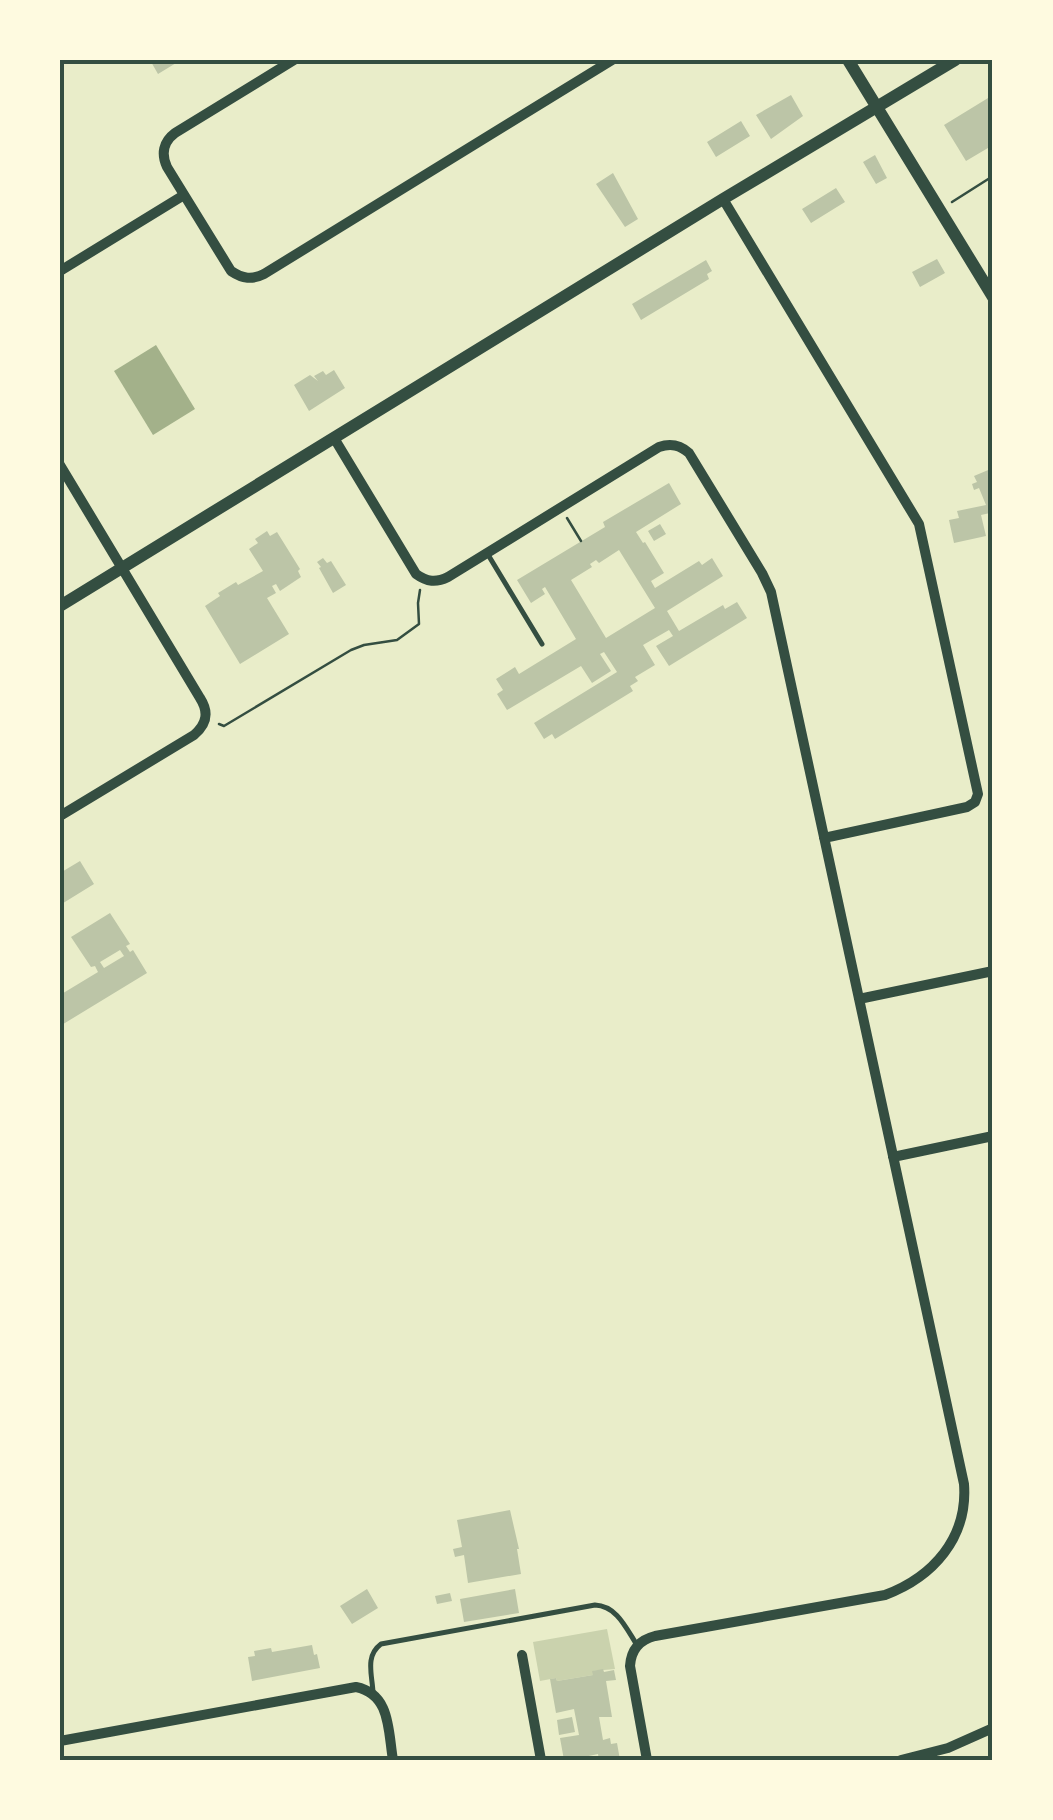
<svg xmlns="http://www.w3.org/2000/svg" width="1053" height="1820" font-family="'Archivo Narrow',sans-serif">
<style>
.green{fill:#cad2ad}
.water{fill:#a3b18a}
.building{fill:#bcc5a7;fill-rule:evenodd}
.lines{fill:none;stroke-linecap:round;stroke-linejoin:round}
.path{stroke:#344e41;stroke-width:2.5}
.service{stroke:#344e41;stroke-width:5}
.minor{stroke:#344e41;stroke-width:10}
.tertiary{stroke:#344e41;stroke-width:12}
.neatline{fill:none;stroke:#344e41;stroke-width:4}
</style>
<rect width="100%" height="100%" fill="#e9edc9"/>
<path class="green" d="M607,1629L615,1669L593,1671V1675L557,1681L556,1678L540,1681L533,1642Z"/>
<path class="water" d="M156,345L195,409L153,435L114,371Z"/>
<path class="building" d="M150,60H181L158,74Z
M791,95L803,116L771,139L756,115Z
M993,95V145L966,161L944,125Z
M741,121L750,136L716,157L707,142Z
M875,155L887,178L876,184L863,162Z
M613,173L638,219L625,227L596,184Z
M836,188L845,202L811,223L802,209Z
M937,259L945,273L920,287L912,272Z
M706,260L712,271L707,274L709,279L641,320L632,304Z
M334,370L345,388L309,411L294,385L310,375L318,381L314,376L323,371L326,375Z
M993,468V521L990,513L981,515L986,536L954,543L949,520L959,518L957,511L986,505L979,488L974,490L972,484L977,482L974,476Z
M669,483L681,504L636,532L643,543L645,542L664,573L651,581L655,588L699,561L702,565L712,558L723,576L667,611L679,631L723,605L725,609L737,602L747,618L669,666L656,646L673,636L669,630L643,645L655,665L635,677L638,681L630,686L633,691L555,739L552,734L544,739L534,723L617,672L604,652L600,654L611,671L592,683L581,666L507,710L497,694L503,690L496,679L515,667L519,674L576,639L545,587L542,589L545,594L531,603L517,580L605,527L603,522ZM619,550L655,608L606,638L571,580L592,567L590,564L596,560L599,563Z
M660,524L666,534L654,541L648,531Z
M267,531L270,536L277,532L300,569L298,571L301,577L280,591L276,584L272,586L276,593L267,598L289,634L240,664L205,606L220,596L218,593L236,582L238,585L263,571L249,549L258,543L255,539Z
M323,558L327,563L331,561L346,585L333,593L319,568L321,567L317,562Z
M80,861L94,884L60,905V873Z
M110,913L130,944L126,946L130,952L133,950L147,973L60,1026V995L98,972L95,966L91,967L71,937ZM120,950L124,956L104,968L100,962Z
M510,1510L519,1549H517L521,1574L468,1583L464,1555L455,1557L453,1549L462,1547L457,1520Z
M367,1589L378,1608L352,1624L340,1606Z
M515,1589L519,1613L464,1622L460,1599Z
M450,1593L452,1601L437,1604L435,1596Z
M312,1645L314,1655L317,1654L320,1668L252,1681L248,1657L255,1656L254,1651L271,1648L272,1652Z
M603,1669L604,1672L614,1670L616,1680L606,1681L612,1717H599L603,1740L610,1738L611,1744L617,1743L620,1760H599L598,1754L584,1757L585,1760H564L560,1738L579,1735L574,1709L556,1713L550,1679L556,1678L557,1681L593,1675L592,1671Z
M572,1717L575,1732L559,1735L557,1720Z"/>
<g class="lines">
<path class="path" d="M952,202L993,176
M567,518L581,541
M219,724L224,726L351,650L364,645L397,640L419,624L418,603L420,590"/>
<path class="service" d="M487,553L542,644
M373,1692C372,1674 365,1656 381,1644L595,1605C617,1606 626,1628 637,1645"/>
<path class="minor" d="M294,60L175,133C163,142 161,154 167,167L231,271C243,279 252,280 264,274L612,60
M723,199L919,524L978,794L975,802L967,807L824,838
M60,271L184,195
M334,438L416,574C427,582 436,583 448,577L659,447C671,443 680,445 689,453L762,573L771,592L964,1484C968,1538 933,1577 885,1595L655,1636C639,1640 631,1650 630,1666L647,1760
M60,465L200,698C209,712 207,724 194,735L60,816
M859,999L993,971
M893,1157L993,1136
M522,1655L541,1760
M60,1741L356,1687C391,1694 388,1731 393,1760
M901,1760L948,1748L993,1728"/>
<path class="tertiary" d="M848,60L993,297
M60,606L723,199L955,60"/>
</g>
<rect width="1053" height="1820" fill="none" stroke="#fefae0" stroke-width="125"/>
<rect x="62" y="62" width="928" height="1696" class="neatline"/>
</svg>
